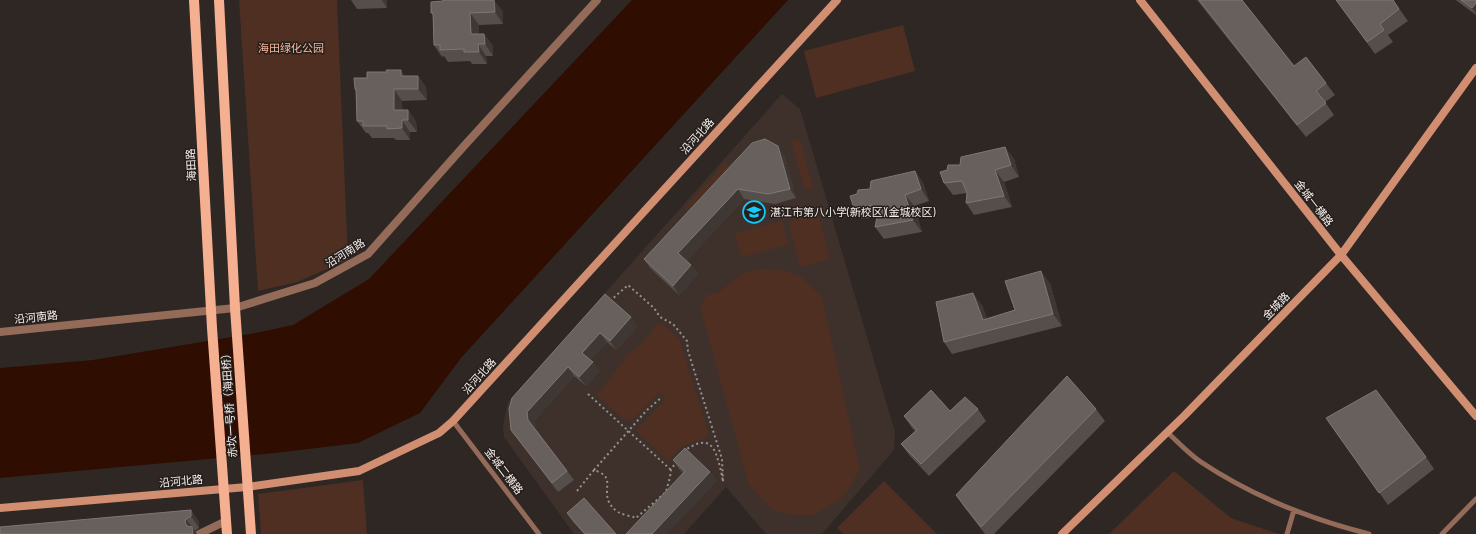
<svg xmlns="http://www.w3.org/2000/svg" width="1476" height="534" font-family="Barlow,'Noto Sans SC',sans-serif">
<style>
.built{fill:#3e312c}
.green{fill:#4e2f22}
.water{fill:#2f0e01}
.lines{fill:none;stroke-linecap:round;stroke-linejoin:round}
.path{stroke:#97918e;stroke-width:2;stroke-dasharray:2 3;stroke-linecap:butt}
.lane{stroke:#946a58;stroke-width:5}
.street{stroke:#946a58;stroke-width:8}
.secondary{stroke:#d18e71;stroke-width:8}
.primary{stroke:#f5af91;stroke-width:10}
.wall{fill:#564e4b}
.shaded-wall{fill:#3f3734}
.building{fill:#67605d;stroke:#7e7774}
.labels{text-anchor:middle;stroke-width:3;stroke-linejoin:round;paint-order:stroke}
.park-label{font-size:11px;fill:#f6b69a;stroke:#251e1b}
.street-label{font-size:11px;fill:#f7f2f0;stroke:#251e1b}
.poi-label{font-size:11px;fill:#f7f2f0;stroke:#251e1b;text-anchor:start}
</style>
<rect width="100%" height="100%" fill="#2e2724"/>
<path class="built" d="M782,94L800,109L895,432L894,450L822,534H766L726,487L684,534H574L504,437L503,426L508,402Z"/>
<path class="green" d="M239,0H337L348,260L297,282L258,291Z
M903,25L915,71L816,98L804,51Z
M800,139L813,188L805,190L791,141Z
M726,162L730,166L687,211L684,208Z
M818,213L830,259L800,267L788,221Z
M782,221L788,245L741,257L735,233Z
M763,269L781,270L800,276L822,297L860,470L842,498L814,515H792L773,510L749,485L700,307L707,295L717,293L745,272Z
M662,323L679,338L707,428V437L681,447L668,461L636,431L664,401C665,396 663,394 660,392L632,420L623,419L597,395L628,355L643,342L657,324Z
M1174,471L1231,518L1279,534H1109Z
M363,480L367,534H261L258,494Z
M884,481L937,534H843L837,528Z"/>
<path class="water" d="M632,0H788L461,358L420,413L358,443L275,453L0,478V368L93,360L250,334L293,325L369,279Z"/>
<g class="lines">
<path class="path" d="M610,301L628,285L654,308L660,317L673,324L687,341L688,351L722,459L723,482C722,474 720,467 718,460C712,439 703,439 685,450
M588,394L671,470
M594,470L646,411L662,397
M577,491L594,470C597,471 602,473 605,476C612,485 599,499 618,512C623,515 631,516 636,518L666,492L670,477L671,470L676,462"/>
<path class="lane" d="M453,421L539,534
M1167,432C1178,442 1189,454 1201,462C1252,496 1310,519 1369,534
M1287,534L1294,510
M1442,534L1476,499"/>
<path class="street" d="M0,332L235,308L315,283L368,254L464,146L597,0
M199,534L226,521"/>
<path class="secondary" d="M1140,0L1341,255L1476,416
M0,508L247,487L359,471L439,433L453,421L837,0
M1062,534L1185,415L1341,255L1476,68"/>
<path class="primary" d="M194,0L212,328L227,534
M219,0L235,308L251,534"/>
</g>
<path class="wall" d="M351,0H387V8L357,9Z
M1197,0H1242L1294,66L1326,83L1335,95L1325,102L1334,115L1306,137Z
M1336,0H1393L1408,21L1388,35L1393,42L1375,54Z
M1456,0H1476V15L1457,1Z
M503,11V24L479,25V34H484L493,46V56H486L487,64H472L470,61L448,62L444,56L442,57L434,45L433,15L431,13Z
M405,76H418L426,87L427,100L402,101V110H408L416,122L417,132H410V140H396L394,138H372L368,133H366L357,121L356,92L355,89Z
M1005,147L1014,159L1019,177L1004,182L1012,207L974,215L966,203L967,193L953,195L944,183L947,170Z
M784,155L796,198L775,204L744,199L686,261L691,265L698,274L679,295L650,268L644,259Z
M915,171L923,183L929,201L914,206L922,232L884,239L875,227L877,217L862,219L854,208L857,194Z
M1050,283L1062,326L952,354L944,342L982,305L987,319L1015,310Z
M605,294L631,317L637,327L616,350L607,342L590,360L593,362L599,371L586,386L574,376L534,421L535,428L574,480L558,492L511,430Z
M978,409L986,421L929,476L910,456L901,444L915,431L912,428L904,416L950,411Z
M1096,409L1105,421L994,534H985L964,507L956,495Z
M1326,418L1426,457L1434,469L1388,505Z
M673,460L710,472L717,481L683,473L679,469Z
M191,510L199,522V528L195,531L0,534Z
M567,513L616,534H584L573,522Z"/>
<path class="shaded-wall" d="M382,0H387V8Z
M494,0L503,11V24L495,12Z
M1476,3V14L1472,8Z
M470,13L479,25V44H478L486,56L487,64L479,52L471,34Z
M484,34L493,46V56L485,44Z
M401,70L409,82L401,76Z
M418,76L426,87L427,100L418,89Z
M394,89L402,101L403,120H402L410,132V140L402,128L394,110Z
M408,110L416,122L417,132L408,120Z
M778,146L784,155L796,198L790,189Z
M1005,147L1014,159L1019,177L1011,165Z
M995,170L1004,182L1012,207L1004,196Z
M915,171L923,183L929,201L921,189Z
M738,189L744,199L685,262L678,253Z
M905,195L914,206L922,232L913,220Z
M691,265L698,274L679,295L673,286Z
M1041,271L1050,283L1062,326L1053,314Z
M973,293L982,305L992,331L983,320Z
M631,317L637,327L616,350L610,341Z
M600,333L607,342L589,362L582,353Z
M593,362L599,371L586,386L579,377Z
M568,367L574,376L534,421L535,429L528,420L527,412Z
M710,472L717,481L667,534H652Z
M191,510L199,522V528L191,516Z
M186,519L195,531L197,534H192L187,526L185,522Z"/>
<path class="building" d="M443,0H494L495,12L470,13L471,34H484L485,44H478L479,52H464V49L440,50V45H434L433,13H431V2L443,1Z
M1199,0H1242L1294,66L1306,57L1326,83L1316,91L1326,103L1297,125Z
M1336,0H1393L1399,9L1380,24L1384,30L1367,42Z
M1461,0H1476V3L1472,8Z
M386,70H401V76H418V89H394V110H408V120H402V128L387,129V126H363V121H357L356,89H355L354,78H367V72H387Z
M765,139L778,146L790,189L768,194L738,189L678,253L691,265L673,286L644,259L752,143Z
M1005,147L1011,165L995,170L1004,196L966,203L967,193L962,181L944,183L940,172L947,170L948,165H960L961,157Z
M915,171L921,189L905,195L913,220L875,227L877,217L872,205L854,208L850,196L857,194L858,190L870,189L871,181Z
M1041,271L1053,314L944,342L936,302L973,293L983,320L1015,310L1005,281Z
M605,294L631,317L610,341L600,333L582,353L593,362L579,377L568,367L527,412L528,420L567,471L552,483L511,430L509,409L512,398Z
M1067,376L1096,409L981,527L956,495Z
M931,390L950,411L965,397L978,409L921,464L901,444L917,430L904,416Z
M1376,390L1426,457L1379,493L1326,418Z
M685,448L710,472L652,534H626L685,471L673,460Z
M584,498L616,534H585L567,513Z
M191,510V516L186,519L185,522L187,526L192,527L193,534H0V527Z"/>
<defs>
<g id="school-ring" transform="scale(1.15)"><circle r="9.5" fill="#251e1b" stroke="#15cafb" stroke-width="1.5"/><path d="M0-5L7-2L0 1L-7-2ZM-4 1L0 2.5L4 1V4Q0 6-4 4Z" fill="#15cafb"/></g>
</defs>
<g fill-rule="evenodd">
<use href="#school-ring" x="754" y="212"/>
</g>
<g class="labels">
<g class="park-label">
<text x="291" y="52">海田绿化公园</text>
</g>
<g class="street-label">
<text transform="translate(697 136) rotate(-48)" y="4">沿河北路</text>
<text transform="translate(191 165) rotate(-93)" y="4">海田路</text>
<text transform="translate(1314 203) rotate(52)" y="4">金城一横路</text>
<text transform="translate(345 253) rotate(-32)" y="4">沿河南路</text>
<text transform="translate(1276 306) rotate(-46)" y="4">金城路</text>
<text transform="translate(36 317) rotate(-6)" y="4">沿河南路</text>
<text transform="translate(479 376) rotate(-48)" y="4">沿河北路</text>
<text transform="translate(229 403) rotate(-94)" y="4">赤坎一号桥（海田桥）</text>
<text transform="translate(504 471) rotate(53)" y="4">金城二横路</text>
<text transform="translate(181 481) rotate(-5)" y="4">沿河北路</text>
</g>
<g class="poi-label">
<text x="770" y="216">湛江市第八小学(新校区)(金城校区)</text>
</g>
</g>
</svg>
